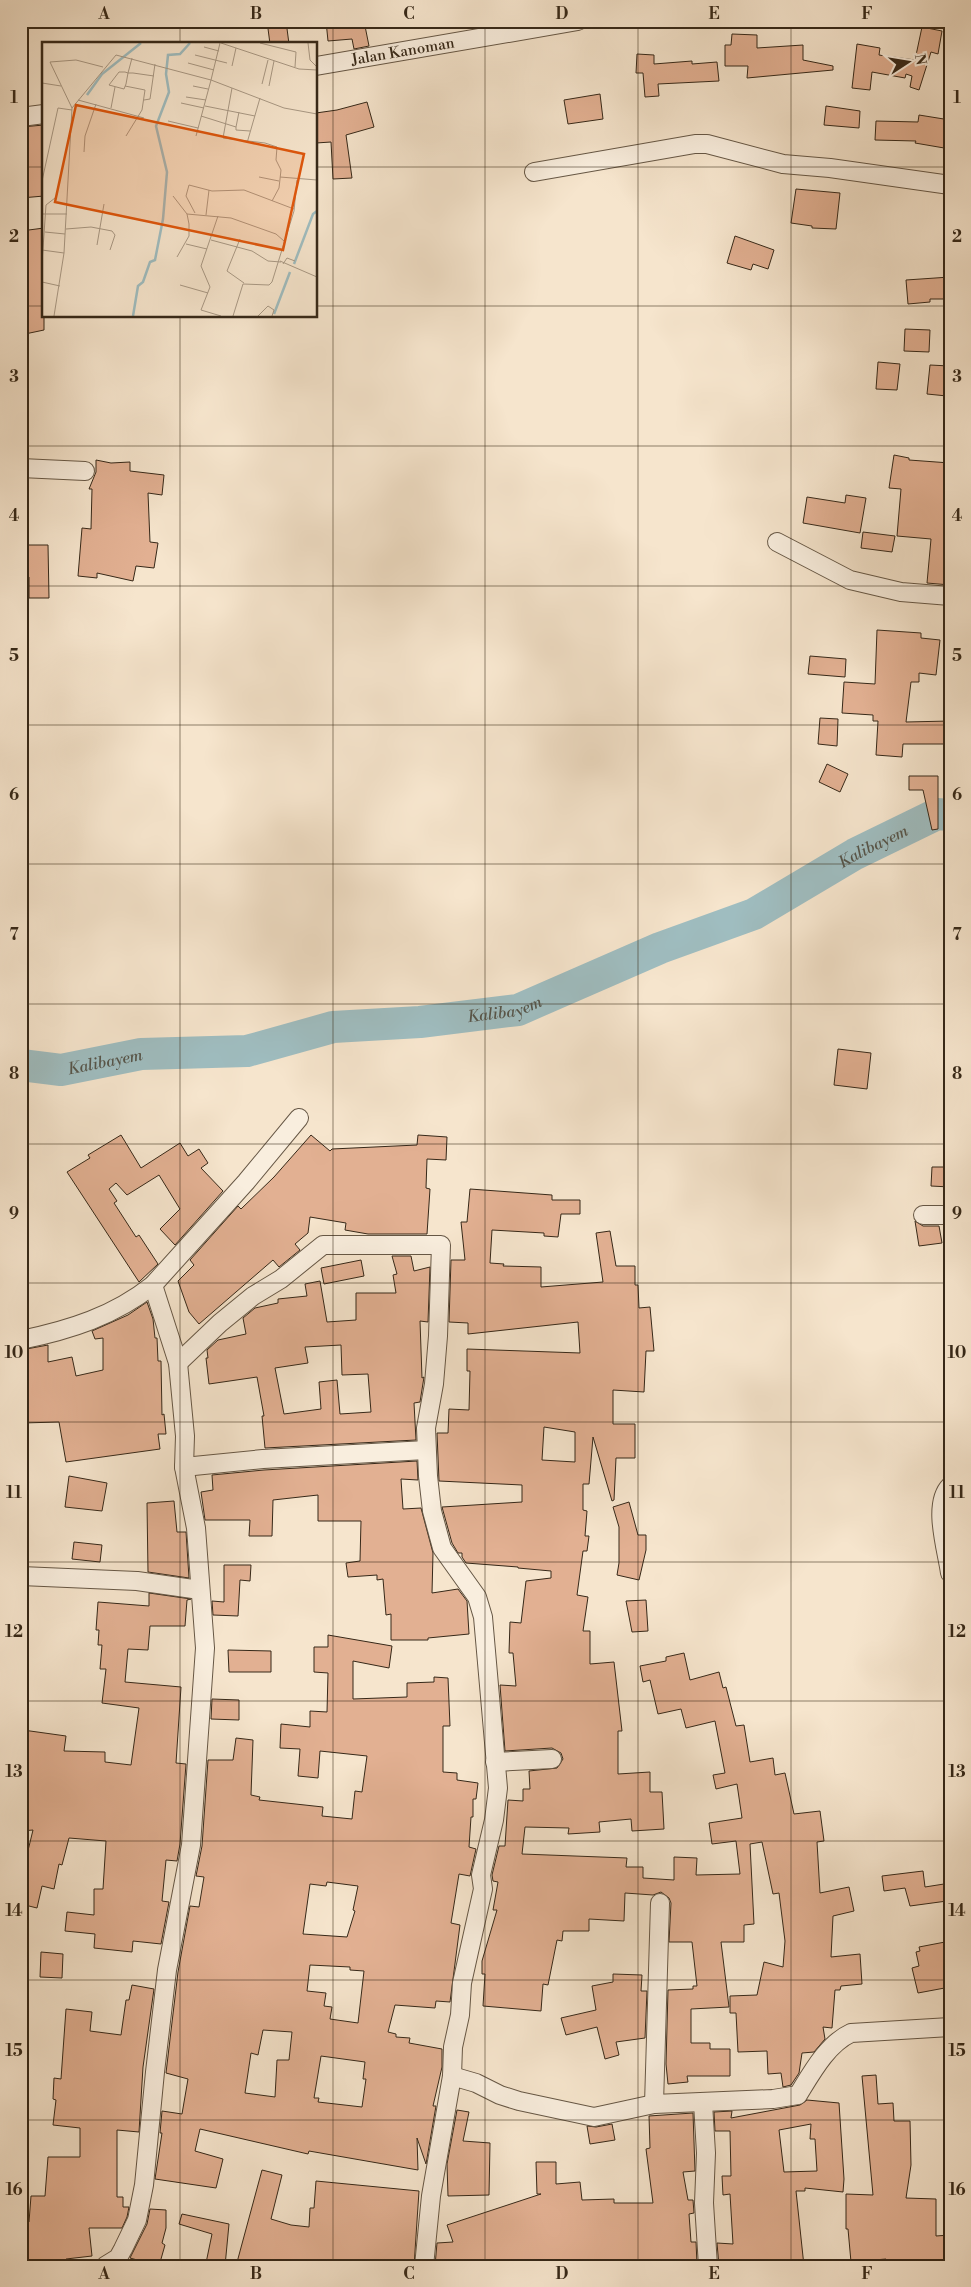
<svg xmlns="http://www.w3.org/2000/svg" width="971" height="2287" font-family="'Libre Bodoni',serif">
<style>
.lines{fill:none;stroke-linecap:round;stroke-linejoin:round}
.river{stroke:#9fbdc0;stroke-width:32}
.building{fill:#e2b092;stroke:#362818;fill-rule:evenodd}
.minor-casing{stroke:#665745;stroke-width:20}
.minor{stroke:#f9eede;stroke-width:18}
.grid{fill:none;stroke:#362818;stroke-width:1;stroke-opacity:0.55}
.labels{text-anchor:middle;stroke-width:4;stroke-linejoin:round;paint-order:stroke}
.street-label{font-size:15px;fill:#362818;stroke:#f9eede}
.water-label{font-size:16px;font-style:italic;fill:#56554a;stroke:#f9eede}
.inset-river{fill:none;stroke:#9fbdc0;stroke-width:2.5}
.inset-road{fill:none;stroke:#a99985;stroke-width:1}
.view{fill:#df570d;fill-opacity:0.15;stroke:#df570d;stroke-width:2.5}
.inset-edge{fill:none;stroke:#362818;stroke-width:2.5}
.neatline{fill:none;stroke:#362818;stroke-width:2}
.grid-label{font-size:16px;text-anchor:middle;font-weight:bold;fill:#362818}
</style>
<rect width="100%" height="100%" fill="#f6e5cd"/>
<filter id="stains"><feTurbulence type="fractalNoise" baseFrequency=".004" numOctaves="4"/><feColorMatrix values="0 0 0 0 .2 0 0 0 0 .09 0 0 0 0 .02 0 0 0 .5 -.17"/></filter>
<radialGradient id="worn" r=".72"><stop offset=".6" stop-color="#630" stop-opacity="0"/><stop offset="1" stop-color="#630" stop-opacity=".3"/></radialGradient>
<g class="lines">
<path class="river" id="s1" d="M21,1065L61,1070L141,1054L247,1051L333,1027L420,1022L518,1010L660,948L754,914L855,854L937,814L950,815"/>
</g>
<path class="building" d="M267,21H286L289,44H270Z
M326,21H364L369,46L354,49L352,39L328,41Z
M922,27L942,31L938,54L931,52L919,90L910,87L912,76L906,74L905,78L872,72L870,90L852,88L857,44L880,48L879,55L915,60Z
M732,34L757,35V48L803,45V60L833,66V70L747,78L748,66H725V45H731Z
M637,54L654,55V64L692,61V64L717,62L719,81L658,84L659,96L645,97L643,73H636Z
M600,94L603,119L568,124L564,100Z
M367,102L374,127L346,135L352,178L333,179L331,142L316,143V113L337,110Z
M826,106L860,111L859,128L824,125Z
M919,115L950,120V149L915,143L916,141L875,140L876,121L918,122Z
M44,125V196L21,198V127Z
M796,189L840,193L836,229L812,228V226L791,223Z
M44,228V330L25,334L21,314V231Z
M735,236L774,250L768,269L753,264L751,270L727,263Z
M950,277V299H930V302L908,304L906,280Z
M905,329L930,330L929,352L904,351Z
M878,362L900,364L897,390L876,389Z
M930,365L949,366L947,396L927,394Z
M894,455L909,458V460L950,463V585L927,583L931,539L897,536L901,489L889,488Z
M96,460L111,463L130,462V471L164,475L162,495L148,493L150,542L158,543L154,568L136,566L133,581L97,573V578L78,576L82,528L91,529L92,489H89L96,472Z
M846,495L866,498L860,533L803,523L807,497L845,503Z
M863,532L895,536L892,552L861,548Z
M28,545H48L49,598H29V577H21V549L28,550Z
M877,630L921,633V638L940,640L936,675L919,673V682H911L906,722L950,721V744H903L902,757L876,755L878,721H873V715L842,713L844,682L875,684Z
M810,656L846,659L845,677L808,674Z
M820,718L838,719L837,746L818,744Z
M827,764L848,774L840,792L819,782Z
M909,776H938V829L932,830L923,790H909Z
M838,1049L871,1053L867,1089L834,1085Z
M121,1135L141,1168L180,1143L188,1156L199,1149L208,1163L201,1168L223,1191L175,1245L160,1229L180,1209L159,1175L127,1195L116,1183L109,1189L117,1201L114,1203L136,1237L139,1235L158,1264L139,1282L67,1172L90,1158L88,1155Z
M311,1135L330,1151L332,1149L417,1145L418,1135L447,1137L446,1160L427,1159L426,1188L430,1189L427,1234H368L345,1230L346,1223L310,1217L308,1233L295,1244L300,1250L279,1267L273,1260L199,1324L189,1312L178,1281L194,1265L190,1260L238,1206L241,1209L274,1177Z
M932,1167H950V1187L931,1186Z
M470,1189L552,1195V1200H580V1214H561L558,1237L544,1236V1233L492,1230L490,1263L504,1264L503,1266L541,1267V1287L603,1282L596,1233L610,1231L616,1266H635V1285H638L639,1308L650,1307L654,1351H646L644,1392L613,1390V1424H635V1458H616L614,1500L612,1501L593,1437L589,1484H583V1510L587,1511L585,1536H589L587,1551H583L577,1595L588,1597L583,1631H590V1664L614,1662L622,1731H618V1774L650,1772V1792H662L664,1829L632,1831L631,1819L599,1822L600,1832L568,1834L569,1828L525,1827L522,1854L627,1858L626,1867H643V1878L674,1880V1857L697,1858L696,1875L740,1874L736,1841L712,1844L709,1823L742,1818L737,1784L716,1789L713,1775L725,1773L715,1721L686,1728L681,1709L658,1714L650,1680L643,1682L640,1666L666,1661V1657L684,1653L690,1680L719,1672L723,1688L726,1687L736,1726L744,1725L750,1762L773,1758L775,1775L785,1773L794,1814L820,1811L824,1841L817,1842L820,1893L849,1887L854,1911L833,1916L831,1957L860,1954L862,1984L841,1986L840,1990H835L832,2028L823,2027L825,2039L814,2052L802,2053L799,2073L791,2085L783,2087L781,2073L768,2074L767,2051L738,2052L736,2013H730V1996L757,1995L764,1962L783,1967L785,1941L779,1893L773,1894L762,1842L750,1844L754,1924L744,1925V1942H721L729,2007L691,2009V2043H710V2049H730V2076H687L688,2082L668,2084L666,2064L668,1990L693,1989V1986H697L692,1942H669L671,1903L669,1898L661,1892L653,1895L625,1893L624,1921L589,1919V1931H563L562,1941L557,1940L548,1985L543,1984L541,2011L483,2006L485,1974H482V1961L497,1910H493L498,1882L493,1881L492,1875L499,1846H505L508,1800L523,1801V1789H530L529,1771L557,1768L563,1759L561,1753L552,1748L505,1751L500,1685L516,1686L513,1653H509L510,1622L521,1623L526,1581L551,1578V1571L518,1568V1567L466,1563L462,1557V1553H458L452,1543L442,1507L522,1502V1485L439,1481L437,1433H448L449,1409L469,1410L470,1371H467V1349L580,1353L578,1322L468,1334V1323L449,1322L451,1260H465L461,1222H467ZM544,1427L575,1432V1462L542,1460Z
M915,1221L923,1226H939L942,1243L919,1246Z
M392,1256H411L414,1271L430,1267L428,1322L420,1321L422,1378L424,1377L420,1402L414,1403L416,1440L265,1448L262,1416H264L257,1377L209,1384L206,1358H208L207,1350L218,1340L246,1334L243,1318L255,1308L278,1303V1299L307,1296L305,1284L320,1281L327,1322L356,1320V1293H396L393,1275L397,1274ZM341,1345L342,1375L368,1374L371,1412L340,1414L337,1380L319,1382L321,1409L284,1414L275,1368L308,1363L305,1347Z
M361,1260L364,1276L324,1284L321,1268Z
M147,1302L153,1319L155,1338H157L158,1361H161L162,1415L164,1414L166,1434H158L160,1449L66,1462L59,1422L22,1423L21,1350L48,1345V1362L72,1357L76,1376L103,1370V1338L95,1339L92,1331L128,1315Z
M417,1461L418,1480L401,1479L403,1509L421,1508L433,1553L432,1593L458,1589L467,1601L469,1634L428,1638V1640H391V1614L386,1615L383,1579L377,1580V1575L348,1577L346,1563L360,1561L361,1521H318V1495L273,1500L272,1536H249L250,1520H205L201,1492L213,1490L212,1475L264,1470Z
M69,1476L107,1483L102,1511L65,1507Z
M174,1501L177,1532H186L189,1578L148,1572L147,1503Z
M629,1502L638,1535H646V1550L639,1580L617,1575L619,1563V1527L613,1507Z
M74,1542L102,1545L100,1562L72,1559Z
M224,1565H251L250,1581L240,1580L238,1616L213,1615L212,1601L224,1602Z
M149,1593L191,1599L187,1600L185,1626H150L148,1650L128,1649L125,1682L181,1687L176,1763L186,1764L180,1844L177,1861L166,1860L162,1901L169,1902L161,1944L133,1941L132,1952L94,1948L95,1934L65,1931L67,1912L94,1915V1889H103L106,1841L69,1838L62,1865L59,1864L54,1889L42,1886L37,1908L21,1904V1867H24L33,1830L21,1831L25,1770L21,1769V1740L23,1730L66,1736L64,1751L105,1752V1762L131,1765L139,1708L102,1703L106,1669H100L102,1645H98L99,1630H96L98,1602L149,1606Z
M646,1600L648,1631L632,1632L626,1601Z
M328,1635L392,1646L389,1668L353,1661V1699L407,1697V1683L434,1682V1677L448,1678L450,1726H443V1772L457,1773V1780L478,1783L476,1799H473V1817H471L469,1847L476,1849L470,1876L459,1874L451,1923L460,1925L450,2002L436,2001L435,2008L395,2005L388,2032L396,2034V2037L410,2038L409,2043L442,2049V2067L433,2106H436L426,2164L417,2138L418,2170L309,2151L308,2154L200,2129L195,2151L223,2159L216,2188L155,2179L162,2133H160L162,2111L182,2114L188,2079L166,2073L178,1972L190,1906L199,1907L204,1877L196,1876L202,1846L208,1760H233L236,1738L253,1740L251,1795L260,1797L259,1800L323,1807L322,1816L352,1819L355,1791L362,1792L367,1756L320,1751L318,1778L298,1776L300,1749L280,1748L281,1724L310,1727V1711L327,1712L328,1673L314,1672V1647H328ZM327,1882L358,1886L353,1910L355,1911L347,1937L303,1934L310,1884L326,1886ZM310,1965L350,1967V1970L364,1971L358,2023L330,2019L332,2007L324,2006L326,1993L307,1991ZM263,2030L292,2032L289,2060H277L275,2097L245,2093L251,2053L258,2055ZM321,2056L365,2062L363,2079H366L362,2107L318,2102L319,2098H314Z
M228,1650L271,1651V1672H229Z
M212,1699L239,1700V1720L211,1719Z
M923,1871L925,1887L944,1884L947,1901L910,1906L905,1888L884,1891L882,1876Z
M945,1942L950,1964V1987L918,1993L912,1968L919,1966L916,1952L920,1951L919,1947Z
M41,1952L63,1954L62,1978L40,1977Z
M613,1974L642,1975L641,1991H647L645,2038L616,2042L619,2055L605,2059L597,2027L566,2035L561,2018L596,2010L592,1986L613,1982Z
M132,1985L154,1989L143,2067L139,2132L117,2130V2197H123V2207H129L127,2217L122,2228H89L92,2256L66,2259V2262L26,2263L25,2235H21L22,2221L29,2222L31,2196H45L48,2157H80V2128L53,2125L56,2100L53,2099L54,2078L61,2079L66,2009L92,2012L90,2031L121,2035L126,2000H129Z
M876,2075L878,2104L893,2103L894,2121H910L911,2165L906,2198L936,2199V2236L950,2235V2266H886V2259L851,2262L848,2229H846V2194L873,2195L862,2076Z
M807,2100L839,2103L844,2179L843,2192L805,2188V2191H796L804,2266H719L717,2243L733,2244L730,2194L723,2195L722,2176H731L730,2131H715L714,2112L732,2111L731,2118L800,2105ZM811,2124L810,2139H815L817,2171L784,2172L779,2130Z
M457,2110L469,2112L463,2141L490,2143L489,2195L448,2196L447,2164Z
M693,2113L695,2171L683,2172L688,2200H693L694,2213L689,2214L691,2242H696L697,2264L676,2266H435L437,2243L453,2242L447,2225L541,2194H537L536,2162H556V2184L580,2182L582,2200L614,2199V2203H653L646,2149L650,2148L649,2116Z
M612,2124L615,2140L590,2144L587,2126L596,2127Z
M262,2170L282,2175L271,2219L291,2225L309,2227L310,2208H314L316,2181L419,2191L414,2266H370V2262L355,2261H335V2266H236Z
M150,2209L166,2210V2228L162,2243L165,2245L159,2266L130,2258L147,2224Z
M182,2214L229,2224L225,2266L206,2263L212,2234L179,2224Z"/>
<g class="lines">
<g class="minor-casing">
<g id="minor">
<path id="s2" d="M316,66L578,21"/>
<path d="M21,117L44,114"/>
<path d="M534,172L695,144H707L783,164L830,168L950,185"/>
<path d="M21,468L85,471"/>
<path d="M777,542L850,580L901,592L950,596"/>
<path d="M923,1215H950"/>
<path d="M21,1340C70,1330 114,1316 153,1285L246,1182L299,1118"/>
<path d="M178,1363L220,1323L253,1296L281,1279L323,1245H441L438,1336L434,1384L426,1428L428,1476L432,1511L442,1548L477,1597L483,1617L498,1788L494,1820L481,1875L483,1889L462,1983L460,2015L453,2047L452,2076L431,2196L424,2266"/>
<path d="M184,1467L263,1459L426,1450"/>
<path d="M950,1486C932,1504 947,1550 950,1573"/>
<path d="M21,1576L137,1581L200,1590"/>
<path d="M495,1762L552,1759"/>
<path d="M452,2076L476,2083L500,2095L519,2101L594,2117L654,2104L773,2099L798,2095C811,2074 827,2044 851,2033L950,2027"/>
<path d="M703,2103L706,2153L704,2203L708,2266"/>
<path d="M654,2104L660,1903"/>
<path d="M105,2266L118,2258L123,2249L137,2220L144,2185L155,2072L167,1970L191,1845L205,1648L196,1528L184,1467L185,1436L178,1363L153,1285"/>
</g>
</g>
<use href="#minor" class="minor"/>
</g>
<path class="grid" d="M180,21V44M333,21V2266M485,21V2266M638,21V2266M791,21V2266M21,167H44M316,167H950M21,306H44M316,306H950M180,316V2266M21,446H950M21,586H950M21,725H950M21,864H950M21,1004H950M21,1144H950M21,1283H950M21,1422H950M21,1562H950M21,1701H950M21,1841H950M21,1980H950M21,2120H950"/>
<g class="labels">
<g class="street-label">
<text dy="5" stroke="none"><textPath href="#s2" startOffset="88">Jalan Kanoman</textPath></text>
</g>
<g class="water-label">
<text dy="6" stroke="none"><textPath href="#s1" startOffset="895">Kalibayem</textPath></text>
<text dy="6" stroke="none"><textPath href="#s1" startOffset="490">Kalibayem</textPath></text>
<text dy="6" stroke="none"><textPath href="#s1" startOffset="85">Kalibayem</textPath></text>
</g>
</g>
<g transform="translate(42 42)">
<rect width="275" height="275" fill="#f6e5cd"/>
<path class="inset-river" d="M45,53L60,32L99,1M252,222L271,172L275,169M232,272L248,230M91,274L96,244L101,240L108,220L113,218L121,177L125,130L114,84L127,50L124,32L126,13L138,12L148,1"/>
<path class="inset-road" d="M179,1L257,27L275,28M218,1L254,10L253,25M266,1L268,18L275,25M162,5L177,9M153,13L185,21M90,16L86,31L84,42L82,47L67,43L77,30H83L86,31H91L112,34M146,21L172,28M190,24L194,6M0,41L19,44M220,42L226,18M83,44L103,48L100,68L84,94M151,44L166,47M227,44L232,19M190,46L181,96L223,101L235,105L234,118L239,128L237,146L230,159M144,55L164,58M36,58L102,76M102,58L108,57L113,22M139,61L162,66M163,64L213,74M30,66L74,13L169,38L178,1M30,66L8,20L34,18L61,25M69,66L73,45M159,74L194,85V88L208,89M126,79L156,86M194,85L197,70M154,94L169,38L242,66L275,72M205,101L218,56M42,110L43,94L54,62M217,135L237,139M238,135L275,138M0,139L16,66L30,68M131,154L145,172L147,182V194L135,215M153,171L144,154L147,143L170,149L202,148L252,167M0,172H25M145,172L189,176L234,192L242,199M164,173L167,148M176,174L159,224L168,245L159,268L179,274M24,187L49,185L70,189L73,193L68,208M3,190L23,192M198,197L185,229L202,241M169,198L210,209L226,219L239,220M144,202L165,207M55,203L62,162M0,208L22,211M238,219L275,235M0,221L4,163L13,156M241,222L245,216L253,219M0,240L18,244M138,243L166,251M12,274L22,211L30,66M191,274L201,242L227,243L230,240L252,169L255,138M216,274L226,264L232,268L230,274"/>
<path class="view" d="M34,63L262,112L241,208L13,160Z"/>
<rect width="275" height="275" class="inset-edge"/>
</g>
<rect width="971" height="2287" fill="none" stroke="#f6e5cd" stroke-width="55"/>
<g transform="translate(908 62) rotate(78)" stroke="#f9eede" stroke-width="4" paint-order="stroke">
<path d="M0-4L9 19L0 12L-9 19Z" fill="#362818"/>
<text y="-8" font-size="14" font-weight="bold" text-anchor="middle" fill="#362818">N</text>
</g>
<rect x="28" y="28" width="916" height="2232" class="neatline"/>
<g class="grid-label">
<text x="104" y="19">A</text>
<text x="256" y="19">B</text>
<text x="409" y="19">C</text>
<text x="562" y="19">D</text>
<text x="714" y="19">E</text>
<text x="867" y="19">F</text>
<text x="14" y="103">1</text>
<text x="957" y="103">1</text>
<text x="14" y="242">2</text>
<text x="957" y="242">2</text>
<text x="14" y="382">3</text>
<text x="957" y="382">3</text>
<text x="14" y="521">4</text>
<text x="957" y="521">4</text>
<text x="14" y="661">5</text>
<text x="957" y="661">5</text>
<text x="14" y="800">6</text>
<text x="957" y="800">6</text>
<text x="14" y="940">7</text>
<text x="957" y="940">7</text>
<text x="14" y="1079">8</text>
<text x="957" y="1079">8</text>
<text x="14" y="1219">9</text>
<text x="957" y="1219">9</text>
<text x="14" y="1358">10</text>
<text x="957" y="1358">10</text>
<text x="14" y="1498">11</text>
<text x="957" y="1498">11</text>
<text x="14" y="1637">12</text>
<text x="957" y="1637">12</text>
<text x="14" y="1777">13</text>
<text x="957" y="1777">13</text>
<text x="14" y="1916">14</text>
<text x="957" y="1916">14</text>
<text x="14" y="2056">15</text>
<text x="957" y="2056">15</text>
<text x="14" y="2195">16</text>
<text x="957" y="2195">16</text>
<text x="104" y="2279">A</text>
<text x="256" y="2279">B</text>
<text x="409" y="2279">C</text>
<text x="562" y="2279">D</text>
<text x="714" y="2279">E</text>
<text x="867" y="2279">F</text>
</g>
<rect width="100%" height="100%" filter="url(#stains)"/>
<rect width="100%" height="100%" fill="url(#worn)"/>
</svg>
